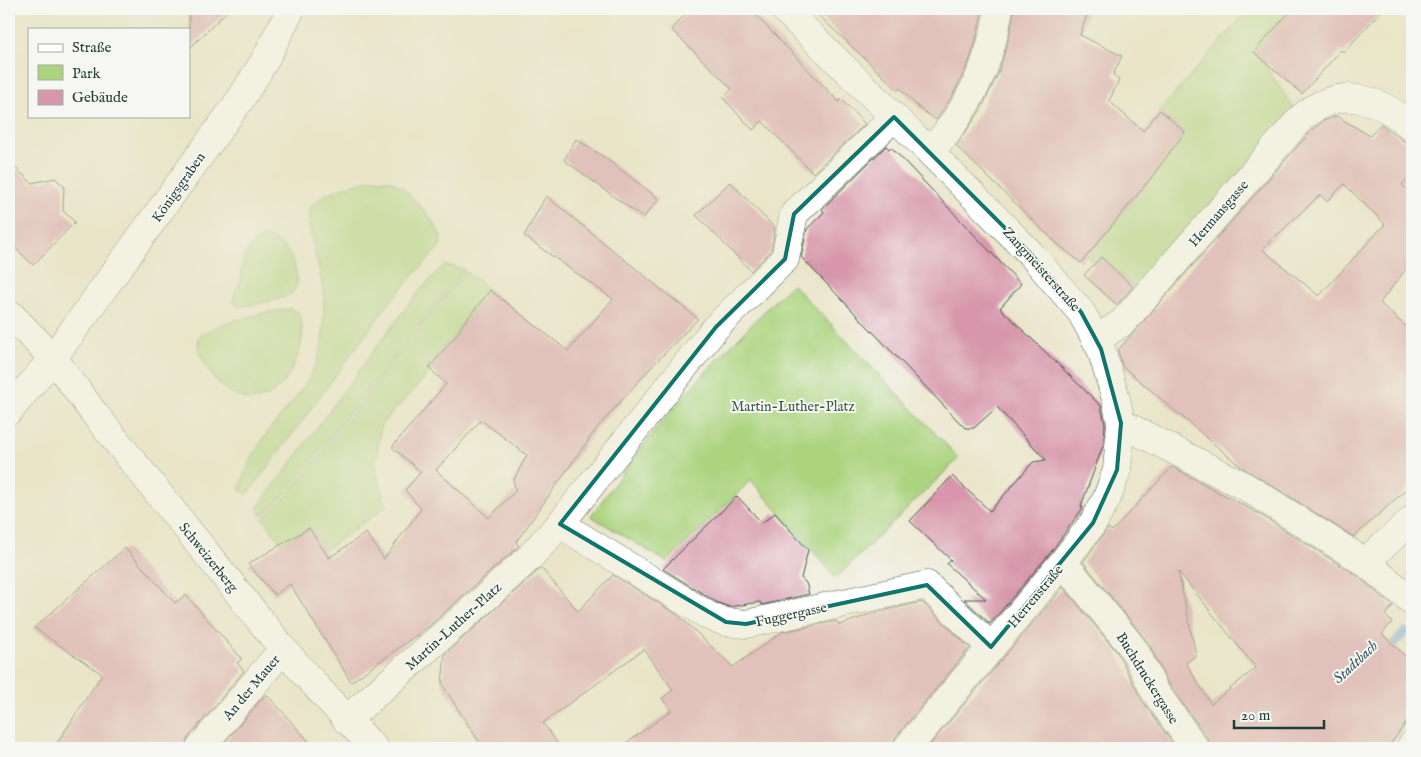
<svg xmlns="http://www.w3.org/2000/svg" width="1421" height="757" font-family="'IM FELL English',serif">
<style>
.green{fill:#acd47f;stroke:#66885a}
.lines{fill:none;stroke-linecap:round;stroke-linejoin:round}
.stream{stroke:#76ade4;stroke-width:9}
.building{fill:#d796ab;fill-rule:evenodd}
.street-casing{stroke:#3d564a;stroke-width:29}
.secondary-casing{stroke:#3d564a;stroke-width:29}
.street{stroke:#fff;stroke-width:28}
.secondary{stroke:#fff;stroke-width:28}
.marked{fill:none;stroke:#0f766e;stroke-width:4;stroke-linejoin:round}
.labels{text-anchor:middle;stroke-width:4;stroke-linejoin:round;paint-order:stroke}
.street-label{font-size:14px;fill:#1f3d34;stroke:#f6f6f2}
.park-label{font-size:14px;fill:#3b5b43;stroke:#f6f6f2}
.water-label{font-size:15px;font-style:italic;fill:#355960;stroke:#f6f6f2}
</style>
<rect width="100%" height="100%" fill="#f6f6f2"/>
<filter id="ink" filterUnits="userSpaceOnUse"><feTurbulence type="fractalNoise" baseFrequency=".02" numOctaves="2"/><feDisplacementMap in="SourceGraphic" scale="10" xChannelSelector="R" yChannelSelector="G"/><feConvolveMatrix kernelMatrix="1 2 1 2 8 2 1 2 1" color-interpolation-filters="sRGB"/></filter>
<filter id="wash" filterUnits="userSpaceOnUse"><feTurbulence type="fractalNoise" baseFrequency=".0096" numOctaves="4" result="noise"/><feDisplacementMap in="SourceGraphic" scale="20" xChannelSelector="R" yChannelSelector="G"/><feGaussianBlur stdDeviation="1.12" result="paint"/><feColorMatrix in="noise" values="0 0 0 0 0 0 0 0 0 0 0 0 0 0 0 0 0 1.4 0 .05"/><feComposite in="paint" operator="in"/></filter>
<g filter="url(#wash)">
<rect width="100%" height="100%" fill="#eae5c9"/>
<path class="green" d="M1249,9H1292L1254,52L1260,57L1294,109L1137,290L1101,257L1095,264L1087,256L1148,182L1184,132L1160,110Z
M371,179L389,180L404,188L432,220L441,236L440,246L392,299L248,494L239,490C245,474 251,457 261,442C281,411 314,385 321,347C324,328 325,308 323,290C321,270 304,225 311,208C317,193 356,184 371,179Z
M264,237C271,238 279,241 284,247C293,257 304,285 291,294C281,301 251,304 238,307L233,301C234,293 238,287 241,279C242,275 241,271 242,267C244,254 251,241 264,237Z
M443,266H453L464,269L286,493L262,516L259,512L258,506C300,454 337,398 378,345C399,317 418,290 443,266Z
M465,271L489,290L459,328V330L428,367L431,371L381,425L375,467L387,506L325,550L310,527L282,544L263,518L288,495Z
M792,284L959,458L836,578L751,480L667,562L591,516C620,477 648,437 680,401C716,360 753,322 792,284Z
M290,309L298,312C305,328 303,342 297,357C281,401 246,416 213,377C204,365 198,353 198,338C214,323 267,311 290,309Z"/>
<g class="lines">
<path class="stream" d="M1385,653L1405,632"/>
</g>
<g id="blocks">
<path class="building" d="M189,9H229L189,49Z
M691,9H750L839,102L841,99L865,124L813,173L762,121L753,130L723,98L732,89L671,29Z
M812,9H983L975,44L969,62L953,95L936,120L919,108L900,88L898,90Z
M1014,9H1089L1080,35L1122,56L1113,75L1119,80L1109,101L1143,131L1160,110L1185,132L1148,182L1081,263L1052,239L956,146L980,111L998,74L1010,33Z
M1292,9H1383L1344,52L1341,50L1302,94L1254,52Z
M1337,116L1370,136L1381,124L1412,147V173L1402,185L1412,194V261L1380,303L1412,332V484L1354,537L1240,466L1122,366L1118,350L1312,130L1323,121ZM1344,184L1385,224L1319,296L1262,249L1320,195L1327,201Z
M576,139L604,157L659,199L643,218L564,160Z
M886,146L889,149L891,147L1021,284L1000,308L1101,406L1105,424L1104,443L1081,506L1083,508L1051,552L990,624L964,599H986L947,564L951,560L910,521L952,476L990,511L1033,462L1046,460L997,407L974,428H965L801,257L807,229L824,212L822,209Z
M9,162L32,183L55,178L64,186L63,211L75,222L33,265L9,242Z
M730,182L775,228L771,251L751,271L696,215Z
M546,196L698,319L655,363L597,428L516,542L519,546L428,627L351,682L290,584L275,595L248,564L309,528L329,558L366,533L384,559L421,509L405,490L421,472L392,447L446,384L429,368L461,329L460,328L490,290L568,351L613,299L524,236ZM481,420L527,455L513,481L516,490L489,518L436,470Z
M1101,257L1133,287L1117,305L1084,275Z
M1172,467L1256,512L1356,575L1393,606L1385,615L1392,622L1382,634L1412,662V714L1388,748H1210L1208,739L1167,682L1149,644L1083,562L1108,528L1112,531ZM1178,571L1256,668L1211,704L1186,663L1196,655Z
M737,496L762,523L775,513L808,550L801,578L806,583L809,594L762,605L760,602L729,607L716,602L663,569Z
M125,548L175,603L186,595L242,659L237,663L244,671L188,738L185,748H54L102,674L34,628Z
M541,568L578,611L613,575L678,615L733,667L782,632L836,621L840,625L873,613L922,602L970,648L895,738L892,748H619L671,711L662,698L673,690L644,649L543,723L561,748H483L442,684L445,654Z
M1063,587L1117,652L1122,661L1141,699L1176,748H927Z
M266,694L315,748H228L223,744Z"/>
</g>
</g>
<g filter="url(#ink)">
<use href="#blocks" fill-opacity="0" stroke="#3d564a" stroke-width="1"/>
<g class="lines">
<g class="street-casing">
<path id="street" d="M784,9L930,152L1030,253L1081,312L1101,349L1116,399L1121,423L1117,470L1107,498L1093,523L1063,562L907,748
M930,152C969,109 990,65 999,9
M1097,339L1123,322L1301,118C1339,85 1377,96 1412,127
M53,358L94,413L283,649L314,684L374,748
M1121,423L1246,487L1365,562L1412,601
M560,524L709,616L726,622L746,624L927,585L991,647
M1063,562L1129,643L1136,653L1154,690L1195,748
M1365,562L1412,520
M346,720L484,599L530,557L560,524L716,327L785,259L794,214L894,117
M200,748L283,649
M1410,748L1412,745"/>
</g>
<g class="secondary-casing">
<path id="secondary" d="M9,313L53,358
M9,411L53,358L240,100L265,60L291,9"/>
</g>
<use href="#street" class="street"/>
<use href="#secondary" class="secondary"/>
</g>
</g>
<path d="M0 0H1421V757H0ZM894,117L1030,253L1081,312L1101,349L1121,423L1117,470L1093,523L991,647L927,585L746,624L726,622L560,524L716,327L785,259L794,214Z" fill="#eae5c9" fill-opacity=".55" fill-rule="evenodd"/>
<path class="marked" d="M894,117L1030,253L1081,312L1101,349L1121,423L1117,470L1093,523L991,647L927,585L746,624L726,622L560,524L716,327L785,259L794,214Z"/>
<g class="labels">
<g class="street-label">
<text transform="translate(178 187) rotate(-55)" y="5">Königsgraben</text>
<text transform="translate(1218 213) rotate(-49)" y="5">Hermansgasse</text>
<text transform="translate(1042 269) rotate(48)" y="5">Zangmeisterstraße</text>
<text transform="translate(209 557) rotate(51)" y="5">Schweizerberg</text>
<text transform="translate(1035 596) rotate(-50)" y="5">Herrenstraße</text>
<text transform="translate(791 614) rotate(-12)" y="5">Fuggergasse</text>
<text transform="translate(453 626) rotate(-42)" y="5">Martin-Luther-Platz</text>
<text transform="translate(1148 678) rotate(58)" y="5">Buchdruckergasse</text>
<text transform="translate(251 687) rotate(-50)" y="5">An der Mauer</text>
</g>
<g class="park-label">
<text x="793" y="411">Martin-Luther-Platz</text>
</g>
<g class="water-label">
<text transform="translate(1355 662) rotate(-43)" y="5">Stadtbach</text>
</g>
</g>
<rect width="1421" height="757" fill="none" stroke="#f6f6f2" stroke-width="30"/>
<rect x="28" y="28" width="162" height="90" fill="#f6f6f2" stroke="#a0aca6"/>
<rect x="38" y="44" width="25" height="8" fill="#ffffff" stroke="#a0aca6"/>
<text x="72" y="52" font-size="15" fill="#1f3d34">Straße</text>
<rect x="38" y="65" width="25" height="15" fill="#acd47f" stroke="#a0aca6"/>
<text x="72" y="78" font-size="15" fill="#1f3d34">Park</text>
<rect x="38" y="90" width="25" height="15" fill="#d796ab" stroke="#a0aca6"/>
<text x="72" y="102" font-size="15" fill="#1f3d34">Gebäude</text>
<path d="M1234 720v8h90v-8" fill="none" stroke="#1f3d34" stroke-width="2.5"/>
<text x="1241" y="720" font-size="15" fill="#1f3d34" stroke="#f6f6f2" stroke-width="4" paint-order="stroke">20 m</text>
</svg>
